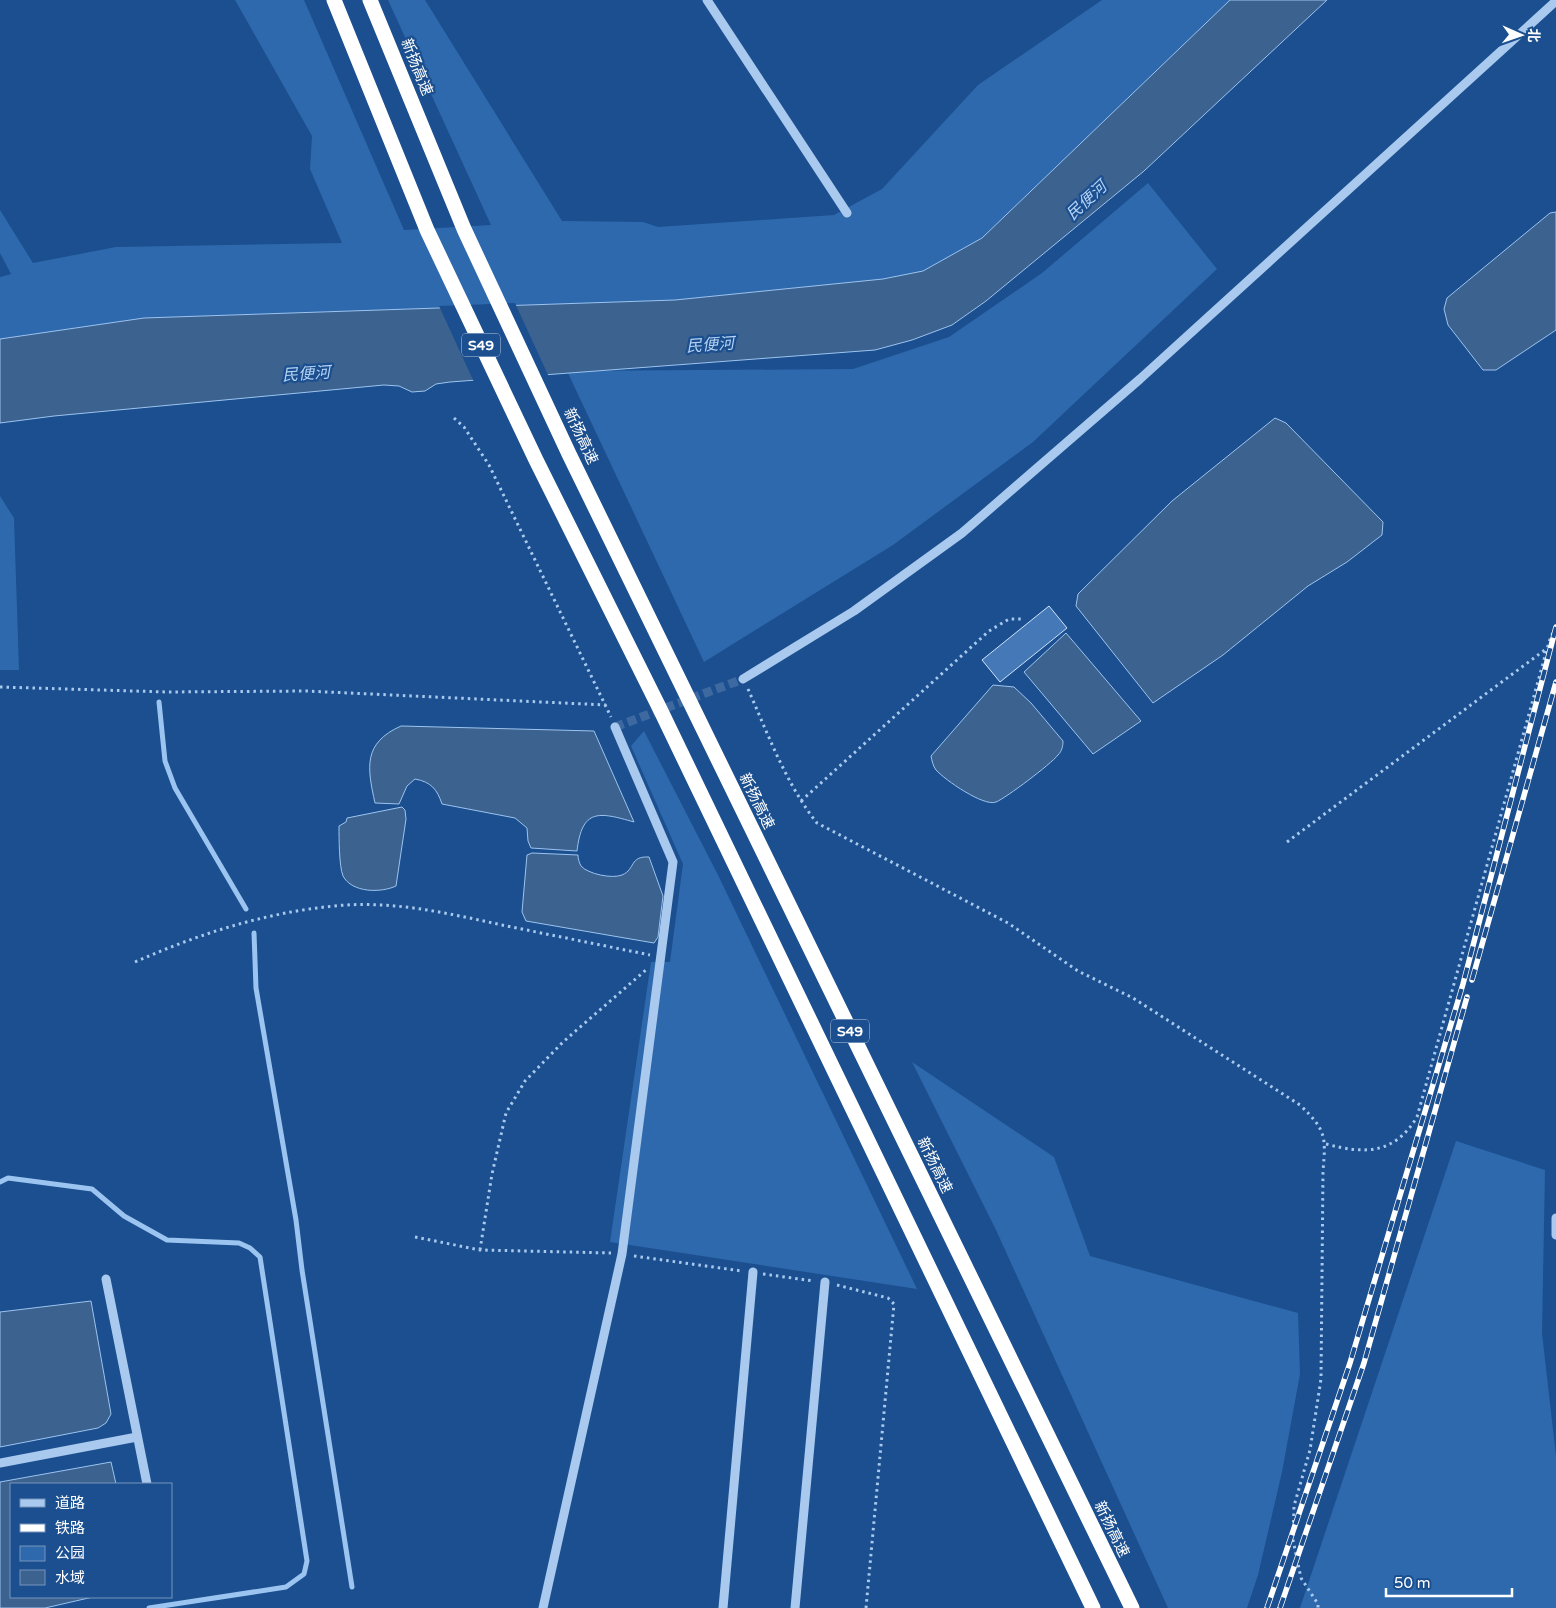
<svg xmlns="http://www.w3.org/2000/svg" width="1556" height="1608" font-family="'Varela Round','Noto Sans SC',sans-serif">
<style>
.green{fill:#2e69ad}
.water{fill:#3c6290;stroke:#9cc4f0}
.pier{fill:#1b4f8f}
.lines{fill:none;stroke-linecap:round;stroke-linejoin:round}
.stream{stroke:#9cc4f0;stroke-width:5}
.building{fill:#4478b7;stroke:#cfe3fa}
.minor-tunnel{stroke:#3d69a0;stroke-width:9;stroke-dasharray:9 4.5;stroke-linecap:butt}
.path{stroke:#a9c9ee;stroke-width:3;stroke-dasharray:2.5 4;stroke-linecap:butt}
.minor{stroke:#a9c9ee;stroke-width:9}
.highway{stroke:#fff;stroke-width:15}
.rail-casing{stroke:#fff;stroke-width:5.5}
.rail{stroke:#1b4f8f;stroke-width:4;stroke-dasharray:11;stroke-linecap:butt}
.labels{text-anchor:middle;stroke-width:4.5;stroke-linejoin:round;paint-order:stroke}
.shield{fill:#1b4f8f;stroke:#bbcadd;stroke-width:1}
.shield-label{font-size:14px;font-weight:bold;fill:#fff}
.street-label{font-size:15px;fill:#fff;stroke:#1b4f8f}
.water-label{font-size:16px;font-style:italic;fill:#b5d3f5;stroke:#1b4f8f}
</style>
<rect width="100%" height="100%" fill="#1b4f8f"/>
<path class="green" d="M235,0H304L404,230L491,225L388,0H425L562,221L643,222L658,227L834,215L882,189L978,85L1102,0H1230L982,238L923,271L883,279L675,300L144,318L0,339V277L11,274L0,253V210L33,263L116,247L342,243L310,169L312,136Z
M1148,183L1217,269L1033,442L893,545L704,662L567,371L853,369L949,337L1042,273Z
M0,496L14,518L19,670H0Z
M644,731L718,875L917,1289L610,1242L651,962H670L683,864L631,746Z
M912,1062L1054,1157L1090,1256L1298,1313L1300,1374L1282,1472L1258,1575L1247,1608H1168L996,1230Z
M1456,1141L1545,1170L1542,1333L1556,1456V1608H1300Z"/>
<path class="water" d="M1230,0H1327L1144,171L986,301L952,325L912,340L875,350L450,382L436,384L425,391L412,392L399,386L384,385L54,416L0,423V339L144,318L675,300L883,279L923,271L982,238Z
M1556,212V330L1496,370H1483L1448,325L1444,309L1447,298L1550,213Z
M1275,418L1286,423L1383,522L1382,535L1347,562L1308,586L1223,655L1153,703L1076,606L1078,594L1172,501Z
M1066,633L1141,721L1093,754L1024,672Z
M993,685L1014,687L1031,703L1063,741C1063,746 1062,751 1058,755C1051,764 1006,798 996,802C984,807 945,780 936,770C933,766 932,761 931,756Z
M401,726L594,731L634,822C599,812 582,808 577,851L531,848L528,841L527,828L515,818L442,804C437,789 431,782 415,779L407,786L399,804L375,803C367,767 363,743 401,726Z
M402,807L405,810L406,819L396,886C381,893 352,893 343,876C339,866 339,838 339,826L346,822L347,818Z
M532,853L578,855C578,859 579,862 581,866C588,874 612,879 622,875C636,869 629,856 649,857L663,896L658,937L654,943L526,921L522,912L527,855Z
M91,1301L111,1414L106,1423L98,1428L0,1447V1312Z
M111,1462L116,1484H11V1597H93L45,1608H0V1482Z"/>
<path class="pier" d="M515,303L549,377L474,382L439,306Z"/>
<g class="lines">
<path class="stream" d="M159,702L165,761L175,788L246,909
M254,933L256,988L296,1220L302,1270L352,1587
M0,1182L8,1178L92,1189L124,1216L167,1240L239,1243L250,1248L260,1257L307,1561L304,1574L286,1587L149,1608"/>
</g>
<path class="building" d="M1049,606L1067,628L1000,682L982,660Z"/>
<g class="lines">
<path class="minor-tunnel" d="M615,727L743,679"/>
<path class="path" d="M454,418L464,427L489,465L611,717
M0,687L167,692L306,691L606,705
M748,689C768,734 786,784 817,823L1008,923L1078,971L1133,998L1300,1105C1326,1130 1326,1136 1323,1171L1321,1379L1310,1450L1294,1506L1293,1540L1301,1578L1318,1604V1608
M801,801L989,631L1009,619H1022
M1287,842L1546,649
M135,962C199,934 263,913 334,906C391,900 447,913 502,925C551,935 601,945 650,955
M1326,1144C1364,1154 1394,1155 1417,1117L1547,649L1551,636L1556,629
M415,1237L480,1250L611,1253
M480,1250L492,1174L506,1113L525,1081L563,1042L647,969
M634,1256L742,1271
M763,1274L814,1281
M837,1285L888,1298L894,1304L866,1608"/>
<path class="minor" d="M707,0L847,213
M743,679L854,611L962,533L1140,379L1556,1
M1556,1218V1235
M106,1279L147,1484
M0,1463L137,1437
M543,1608L622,1254L673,862L615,727
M723,1608L753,1272
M795,1608L825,1282"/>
<path class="highway" d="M334,0L427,230L536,460L660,709L1093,1608
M370,0L464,229L569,454L1132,1608"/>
<g class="rail-casing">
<path id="rail" d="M1472,980L1556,682
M1267,1608L1350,1363L1463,984L1556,627
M1280,1608L1364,1363L1467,997"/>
</g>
<use href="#rail" class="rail"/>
</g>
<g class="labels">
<g class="shield">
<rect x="462" y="333.5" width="38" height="23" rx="4"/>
<rect x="831" y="1019.5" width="38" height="23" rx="4"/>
</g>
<g class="shield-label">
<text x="481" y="350">S49</text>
<text x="850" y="1036">S49</text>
</g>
<g class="street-label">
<text transform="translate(417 67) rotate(68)" y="5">新扬高速</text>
<text transform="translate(581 436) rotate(65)" y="5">新扬高速</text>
<text transform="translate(757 801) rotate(64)" y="5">新扬高速</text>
<text transform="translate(935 1165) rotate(64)" y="5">新扬高速</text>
<text transform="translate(1112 1529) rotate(64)" y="5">新扬高速</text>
</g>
<g class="water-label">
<text transform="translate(1086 200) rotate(-43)" y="6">民便河</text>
<text transform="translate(710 344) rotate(-4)" y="6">民便河</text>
<text transform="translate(306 373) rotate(-4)" y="6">民便河</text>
</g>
</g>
<rect x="10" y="1483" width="162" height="115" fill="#1b4f8f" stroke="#7695bc"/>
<rect x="20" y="1499" width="25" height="8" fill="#a9c9ee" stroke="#7695bc"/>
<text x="55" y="1508" font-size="15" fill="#ffffff">道路</text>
<rect x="20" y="1524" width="25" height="8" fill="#ffffff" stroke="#7695bc"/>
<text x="55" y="1533" font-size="15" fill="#ffffff">铁路</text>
<rect x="20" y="1546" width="25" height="15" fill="#2e69ad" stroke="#7695bc"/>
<text x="55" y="1558" font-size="15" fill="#ffffff">公园</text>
<rect x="20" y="1570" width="25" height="15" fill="#3c6290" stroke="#7695bc"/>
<text x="55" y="1583" font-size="15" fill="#ffffff">水域</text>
<g transform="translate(1521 35) rotate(92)" stroke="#1b4f8f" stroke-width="4" paint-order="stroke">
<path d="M0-4L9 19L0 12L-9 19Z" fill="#ffffff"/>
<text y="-8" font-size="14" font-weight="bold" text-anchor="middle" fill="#ffffff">北</text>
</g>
<path d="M1386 1588v8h126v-8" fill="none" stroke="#ffffff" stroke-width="2.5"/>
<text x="1394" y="1588" font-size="15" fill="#ffffff" stroke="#1b4f8f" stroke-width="4" paint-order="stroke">50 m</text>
</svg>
